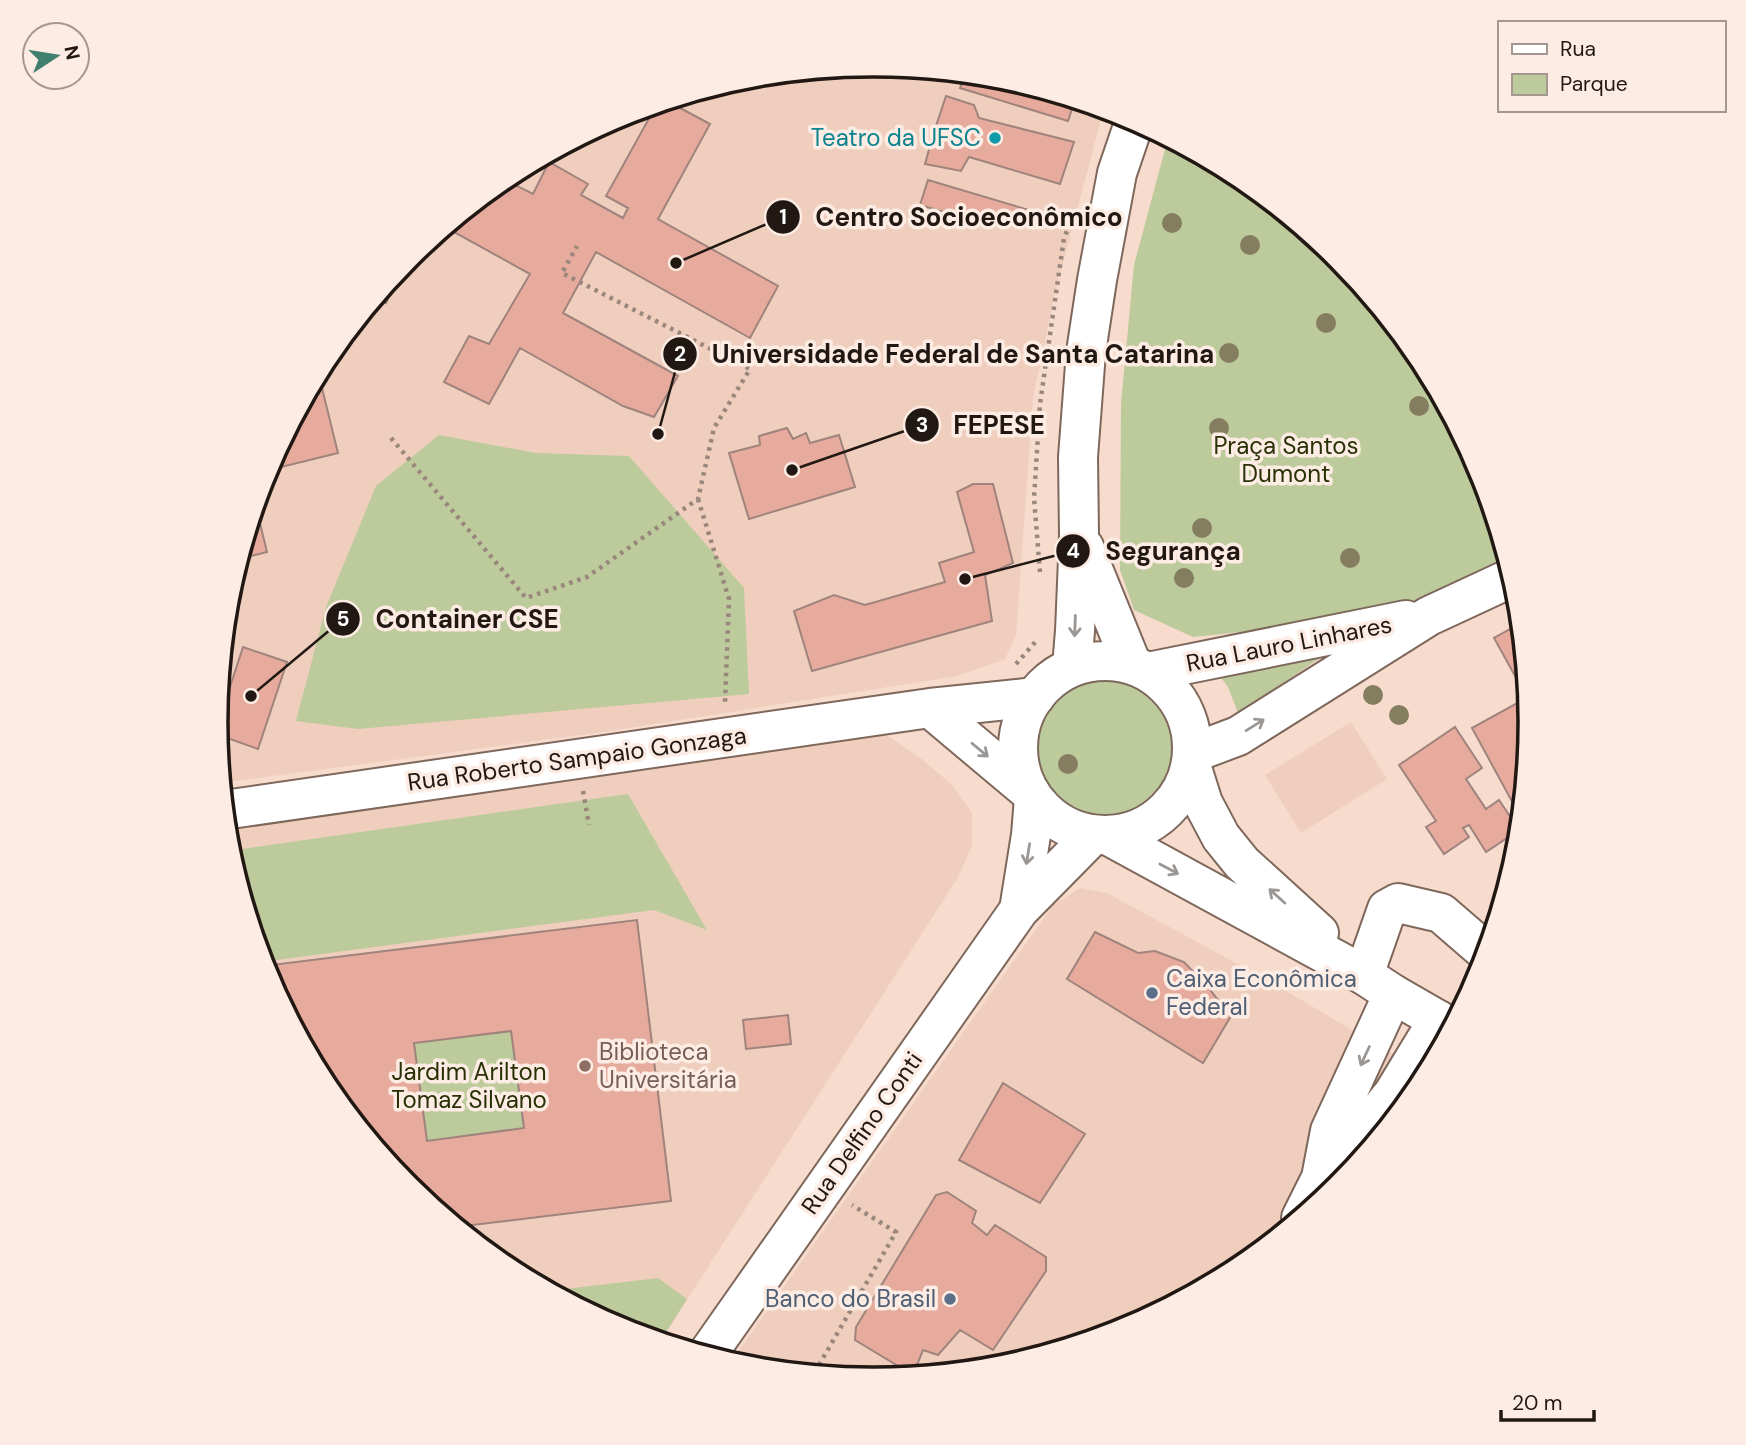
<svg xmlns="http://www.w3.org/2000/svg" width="1746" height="1445" font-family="'DM Sans',sans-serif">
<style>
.built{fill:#f0cebd}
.green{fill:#bdca9c}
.building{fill:#e7ab9d;stroke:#9f837d;stroke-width:2;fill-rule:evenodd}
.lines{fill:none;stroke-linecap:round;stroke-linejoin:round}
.minor-casing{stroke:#7e675b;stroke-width:42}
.major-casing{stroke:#7e675b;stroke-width:42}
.path{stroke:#99867c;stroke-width:4.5;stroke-dasharray:3.5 5;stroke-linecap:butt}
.minor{stroke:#fff;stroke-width:38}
.major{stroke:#fff;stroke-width:38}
.tree{fill:#857d60}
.oneway{stroke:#9b9795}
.culture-dot{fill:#0f9aa8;stroke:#fcece3;stroke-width:2.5}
.service-dot{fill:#5c6f8a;stroke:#fcece3;stroke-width:2.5}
.education-dot{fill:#8d6e63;stroke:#fcece3;stroke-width:2.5}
.labels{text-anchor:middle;stroke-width:7;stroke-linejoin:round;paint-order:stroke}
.culture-label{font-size:24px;fill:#0d838f;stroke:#fcece3;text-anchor:end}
.park-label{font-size:24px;fill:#283006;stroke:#fcece3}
.street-label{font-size:24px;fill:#211813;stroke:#fcece3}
.service-label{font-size:24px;fill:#4e5e75;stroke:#fcece3;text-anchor:start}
.education-label{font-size:24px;fill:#785e54;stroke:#fcece3;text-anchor:start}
.rim{fill:none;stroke:#211813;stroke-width:3.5}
.leader{fill:none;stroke:#211813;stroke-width:2.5}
.callout-dot{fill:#211813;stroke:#fcece3;stroke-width:2.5}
.mark-label{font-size:21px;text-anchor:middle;font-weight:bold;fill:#fff}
.callout-label{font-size:26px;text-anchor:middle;font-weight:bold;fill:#211813;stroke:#fcece3;stroke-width:7;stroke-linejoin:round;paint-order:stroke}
</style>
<rect width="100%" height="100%" fill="#f7dcce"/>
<path class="built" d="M873,65L1002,77L1104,108L1054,298L1033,398L1016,636L1005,659L958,676L604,732L221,783L215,722L228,594L265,470L326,357L408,257L508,175L622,115L745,77Z
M1351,722L1387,779L1301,833L1265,775Z
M872,725L923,760L952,785L972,813V846L957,879L660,1342L621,1330L507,1269L408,1187L326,1088L265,974L228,850L225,819Z
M1080,888L1107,893L1269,981L1427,1074L1420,1088L1338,1188L1238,1270L1124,1330L1001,1368L873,1380L744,1368L730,1363L1053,905Z"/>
<path class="green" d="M1168,138L1239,176L1338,258L1420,357L1481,471L1508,561L1384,617L1193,637L1134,610L1120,570L1121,403L1134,265Z
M439,435L536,453L629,456L744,588L749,694L358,729L296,721L326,607L376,486Z
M1326,654L1238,713L1228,687L1219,675Z
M1027 751a79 79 0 1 1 158 0a79 79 0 1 1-158 0Z
M628,794L707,930L654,910L262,962L228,851Z
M511,1031L524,1128L427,1141L414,1043Z
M658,1278L687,1299L660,1342L621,1330L548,1291Z"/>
<path class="building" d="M965,74L1002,77L1075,100L1068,121L960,88Z
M946,96L974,105L979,118L1074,142L1060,184L969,157L961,171L925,164L933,135Z
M667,101L710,124L658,219L778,286L750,338L596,252L563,313L678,376L654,417L623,406L520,348L489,404L444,382L469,336L489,344L530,274L445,227L461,214L465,216L471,206L503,179L533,194L549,162L588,184L581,195L623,218L628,208L606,196L657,104Z
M928,180L1032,211L1028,227L975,212L971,220L920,205Z
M405,261L386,303L375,297Z
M318,372L338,453L265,471V470Z
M787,428L793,439L806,433L810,443L839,435L855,487L749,519L729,453L760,445L759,436Z
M973,484H993L1013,563L985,575L992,621L812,671L794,611L834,595L865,605L945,582L939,563L974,552L957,492Z
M255,503L267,552L239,559Z
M1521,623L1529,701L1494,638Z
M243,647L287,662L258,749L216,734V730Z
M1519,702L1531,723L1521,818L1472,728Z
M1455,727L1482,768L1466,779L1486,809L1499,800L1519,830L1486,852L1469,825L1463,828L1469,837L1444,854L1426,827L1436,821L1399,765Z
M637,920L671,1201L456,1227L408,1187L326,1088L265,974L263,966ZM511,1031L524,1128L427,1141L414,1043Z
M1095,932L1138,953L1155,951L1184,962L1208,987L1218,1000L1234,1011L1203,1063L1067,979Z
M788,1015L791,1044L746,1049L743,1020Z
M1003,1083L1085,1134L1040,1203L959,1160Z
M947,1192L976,1211L972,1223L987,1235L995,1225L1046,1257V1271L993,1350L960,1330L938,1355L923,1350L913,1375L855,1340L856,1327L936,1195Z"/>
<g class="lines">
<g class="minor-casing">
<path id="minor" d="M930,708L1030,792
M224,810L930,708L1035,697
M1364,975L1387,909L1398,903L1441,913L1485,951
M1393,994L1330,1131L1321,1178L1351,1146L1393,1094L1438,1020
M1301,1218L1321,1178"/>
</g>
<g class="major-casing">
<path id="major" d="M1084,547L1132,665
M1018 748a87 87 0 1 1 174 0a87 87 0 1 1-174 0Z
M1072,667L1075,631L1079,535L1078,457L1086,352L1097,280L1117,173L1135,120
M1148,672L1406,620
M1193,753L1238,736L1429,616L1513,577
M1191,765L1203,803L1221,837L1242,863L1319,933
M1109,836L1364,975L1393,994L1452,1028
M1019,910L1031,835L1034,798
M706,1356L1019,910L1093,835"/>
</g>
<path class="path" d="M391,438L526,598L587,577L698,499L714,428L750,369L562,273L577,246
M698,499L729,599L725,703
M1040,572L1034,498L1040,404L1064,238L1070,224
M1016,664L1038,639
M583,791L589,825
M819,1365L896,1232L852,1205
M792,1372L819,1365L838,1377"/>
<use href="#minor" class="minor"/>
<use href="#major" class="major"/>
</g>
<g class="tree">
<circle cx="1172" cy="223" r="10"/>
<circle cx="1250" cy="245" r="10"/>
<circle cx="1326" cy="323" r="10"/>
<circle cx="1229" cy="353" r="10"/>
<circle cx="1419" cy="406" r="10"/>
<circle cx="1219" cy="428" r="10"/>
<circle cx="1202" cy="528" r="10"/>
<circle cx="1350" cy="558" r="10"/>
<circle cx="1184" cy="578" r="10"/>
<circle cx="1373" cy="695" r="10"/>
<circle cx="1399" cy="715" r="10"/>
<circle cx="1068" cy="764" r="10"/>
</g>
<defs><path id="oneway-shaft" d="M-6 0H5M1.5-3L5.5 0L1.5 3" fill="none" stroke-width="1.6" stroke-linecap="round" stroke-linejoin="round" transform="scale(1.75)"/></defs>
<g class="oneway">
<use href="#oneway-shaft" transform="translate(1075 626) rotate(92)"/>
<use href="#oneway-shaft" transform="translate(1255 725) rotate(-32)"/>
<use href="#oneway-shaft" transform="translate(980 750) rotate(40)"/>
<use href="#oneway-shaft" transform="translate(1028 854) rotate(99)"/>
<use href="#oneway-shaft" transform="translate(1169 869) rotate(28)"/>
<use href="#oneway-shaft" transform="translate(1277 896) rotate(-138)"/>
<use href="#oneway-shaft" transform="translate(1365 1056) rotate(115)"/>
</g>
<circle class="culture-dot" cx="995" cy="138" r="7"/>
<g class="service-dot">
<circle cx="1152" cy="993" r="7"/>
<circle cx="950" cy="1299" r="7"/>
</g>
<circle class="education-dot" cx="585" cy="1066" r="7"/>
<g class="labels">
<g class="culture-label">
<text x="981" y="146">Teatro da UFSC</text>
</g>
<g class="park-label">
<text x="1286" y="454">Praça Santos<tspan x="1286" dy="28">Dumont</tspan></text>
<text x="469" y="1080">Jardim Arilton<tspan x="469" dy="28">Tomaz Silvano</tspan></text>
</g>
<g class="street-label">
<text transform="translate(1289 644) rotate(-11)" y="8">Rua Lauro Linhares</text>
<text transform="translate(577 759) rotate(-8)" y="8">Rua Roberto Sampaio Gonzaga</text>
<text transform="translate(862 1133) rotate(-55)" y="8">Rua Delfino Conti</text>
</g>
<g class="service-label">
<text x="1166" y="987">Caixa Econômica<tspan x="1166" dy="28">Federal</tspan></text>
<text x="936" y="1307" text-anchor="end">Banco do Brasil</text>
</g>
<g class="education-label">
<text x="599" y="1060">Biblioteca<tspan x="599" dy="28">Universitária</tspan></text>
</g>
</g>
<path d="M0 0H1746V1445H0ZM228 722a645 645 0 1 1 1290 0a645 645 0 1 1-1290 0Z" fill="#fcece3" fill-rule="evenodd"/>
<path class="rim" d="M228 722a645 645 0 1 1 1290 0a645 645 0 1 1-1290 0Z"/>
<path class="leader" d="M676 263L783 217M658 434L680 354M792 470L922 425M965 579L1073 551M251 696L343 619"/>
<g class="callout-dot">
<circle cx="676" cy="263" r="7"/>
<circle cx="658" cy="434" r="7"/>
<circle cx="792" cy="470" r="7"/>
<circle cx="965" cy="579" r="7"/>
<circle cx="251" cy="696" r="7"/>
<circle cx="783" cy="217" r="18"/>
<circle cx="680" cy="354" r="18"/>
<circle cx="922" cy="425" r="18"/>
<circle cx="1073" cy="551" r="18"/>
<circle cx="343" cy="619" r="18"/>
</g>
<g class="mark-label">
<text x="783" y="224">1</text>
<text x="680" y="361">2</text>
<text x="922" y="432">3</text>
<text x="1073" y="558">4</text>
<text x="343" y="626">5</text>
</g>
<g class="callout-label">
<text x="969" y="226">Centro Socioeconômico</text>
<text x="963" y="363">Universidade Federal de Santa Catarina</text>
<text x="999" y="434">FEPESE</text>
<text x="1173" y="560">Segurança</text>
<text x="467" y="628">Container CSE</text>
</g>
<rect x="1498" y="21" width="228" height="91" fill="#fcece3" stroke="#a49790" stroke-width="2"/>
<rect x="1512" y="44" width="35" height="10" fill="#ffffff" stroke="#a49790" stroke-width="2"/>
<text x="1560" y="56" font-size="21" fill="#211813">Rua</text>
<rect x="1512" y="74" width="35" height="21" fill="#bdca9c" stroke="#a49790" stroke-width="2"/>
<text x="1560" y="91" font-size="21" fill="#211813">Parque</text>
<g transform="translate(56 56) rotate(78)"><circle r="33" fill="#fcece3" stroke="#a49790" stroke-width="2"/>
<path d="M0-5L12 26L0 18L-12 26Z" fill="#407f6d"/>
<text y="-10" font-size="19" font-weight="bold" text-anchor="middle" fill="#211813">N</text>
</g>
<path d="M1501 1410v10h93v-10" fill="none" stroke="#211813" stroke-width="3.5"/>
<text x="1512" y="1410" font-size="21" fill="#211813" stroke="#fcece3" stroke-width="5" paint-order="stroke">20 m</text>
</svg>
